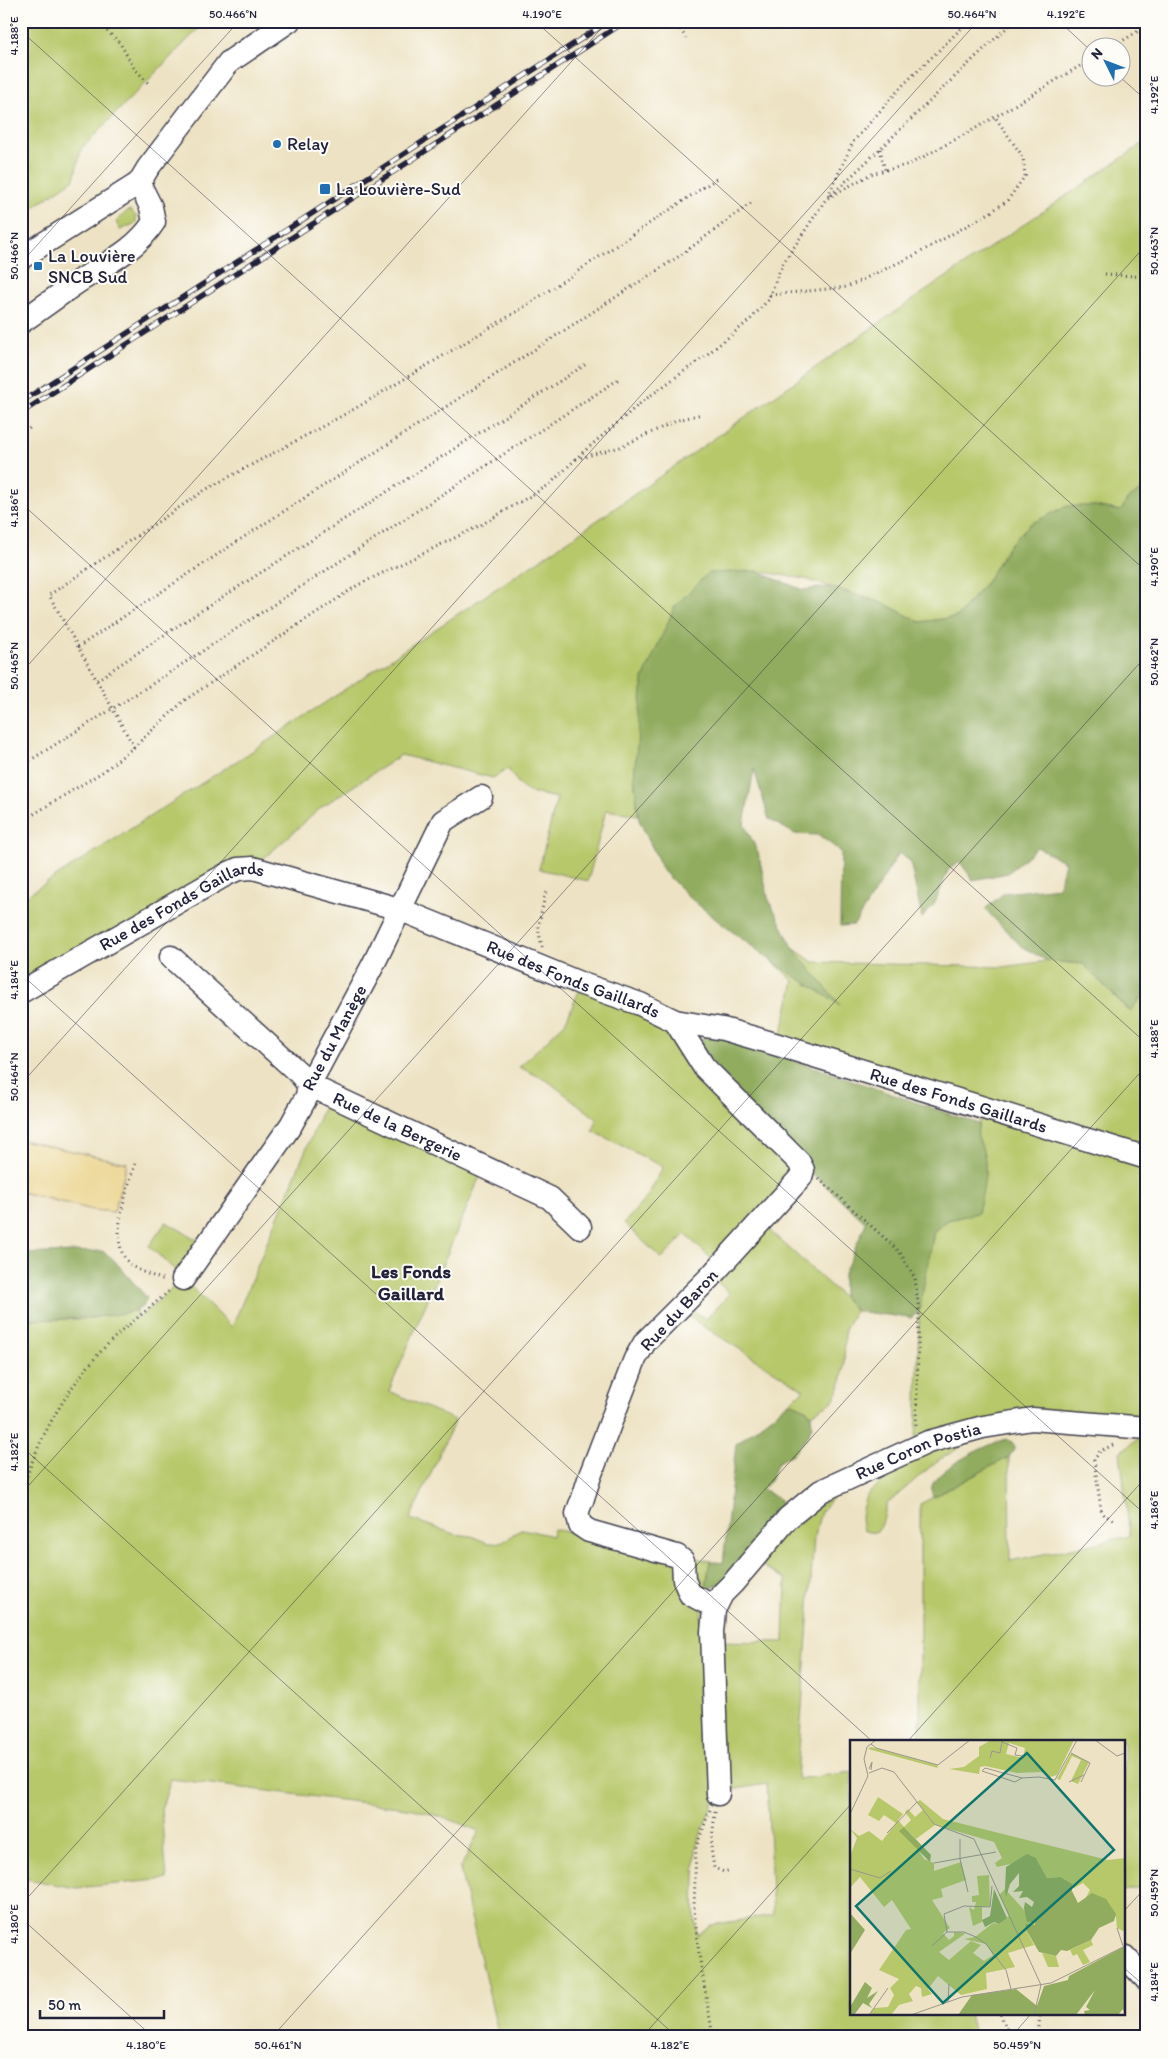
<svg xmlns="http://www.w3.org/2000/svg" width="1168" height="2058" font-family="Itim,sans-serif">
<style>
.green{fill:#b7c86b;stroke:#6c7553;fill-rule:evenodd}
.forest{fill:#91ac5f;stroke:#5a674d}
.sand{fill:#eeda9e;stroke:#887e6c}
.lines{fill:none;stroke-linecap:round;stroke-linejoin:round}
.minor-casing{stroke:#403f4f;stroke-width:25}
.path{stroke:#403f4f;stroke-width:3;stroke-dasharray:1 4;stroke-linecap:butt}
.minor{stroke:#fff;stroke-width:22}
.rail-casing{stroke:#22223b;stroke-width:5.5}
.rail{stroke:#fdfcf7;stroke-width:4;stroke-dasharray:11;stroke-linecap:butt}
.ticks{fill:none;stroke:#22223b;stroke-width:1;stroke-opacity:0.45}
.poi-dot{fill:#1f6fb2;stroke:#fdfcf7;stroke-width:2}
.labels{text-anchor:middle;stroke-width:4;stroke-linejoin:round;paint-order:stroke}
.poi-label{font-size:18px;fill:#22223b;stroke:#fdfcf7;text-anchor:start}
.street-label{font-size:18px;fill:#22223b;stroke:#fdfcf7}
.neighbourhood-label{font-size:19px;font-weight:bold;fill:#22223b;stroke:#fdfcf7}
.inset-road{fill:none;stroke:#9c958d;stroke-width:1}
.view{fill:#0f766e;fill-opacity:0.15;stroke:#0f766e;stroke-width:2.5}
.inset-edge{fill:none;stroke:#22223b;stroke-width:2.5}
.neatline{fill:none;stroke:#22223b;stroke-width:2}
.ticks-label{font-size:12px;text-anchor:middle;fill:#22223b}
</style>
<rect width="100%" height="100%" fill="#fdfcf7"/>
<filter id="ink" filterUnits="userSpaceOnUse"><feTurbulence type="fractalNoise" baseFrequency=".02" numOctaves="2"/><feDisplacementMap in="SourceGraphic" scale="10" xChannelSelector="R" yChannelSelector="G"/><feConvolveMatrix kernelMatrix="1 2 1 2 8 2 1 2 1" color-interpolation-filters="sRGB"/></filter>
<filter id="wash" filterUnits="userSpaceOnUse"><feTurbulence type="fractalNoise" baseFrequency=".0096" numOctaves="4" result="noise"/><feDisplacementMap in="SourceGraphic" scale="20" xChannelSelector="R" yChannelSelector="G"/><feGaussianBlur stdDeviation="1.12" result="paint"/><feColorMatrix in="noise" values="0 0 0 0 0 0 0 0 0 0 0 0 0 0 0 0 0 1.4 0 .05"/><feComposite in="paint" operator="in"/></filter>
<g filter="url(#wash)">
<rect width="100%" height="100%" fill="#ede2c3"/>
<path class="green" d="M21,21H206L81,149L74,179L21,216Z
M1147,141V486L1127,500L1121,511L1094,506L1009,545L987,581L957,617L920,622L885,604L805,579L756,571L634,777L638,815L606,810L588,881L539,869L557,798L531,793L521,787L508,769L493,778L401,755L323,806L253,868L21,992V899L257,748L575,536L899,309Z
M130,210L136,216V223L120,230L116,222L126,212Z
M793,948L813,962L1003,967L1047,961L1083,964L1129,1011L1147,991V1027L1140,1032L1147,1044V1886L1124,1891V1742H920V1504L1009,1457L1010,1561L1130,1536L1120,1452L1143,1435L1032,1419L974,1439L937,1461L887,1504C883,1516 884,1540 863,1530C859,1518 862,1507 866,1496L921,1445L916,1447L919,1311L934,1231L948,1220L978,1212L984,1155L976,1135L979,1124L980,1108L781,1036L794,981L772,961L786,963Z
M582,984L637,1011L662,1028L799,1162L760,1222L843,1297L855,1311L845,1329L844,1366L840,1388L832,1402L811,1414L804,1408L789,1402L804,1390L678,1310L683,1305L706,1319L730,1294L711,1276L720,1267L685,1234L662,1259L624,1223L647,1197L663,1167L593,1131L597,1119L548,1081L519,1067L565,1023Z
M329,1094L484,1167L389,1391L455,1420L410,1519L454,1534L471,1536L488,1543H495L507,1540L513,1534L523,1529L552,1536L553,1529L710,1561L701,1618V1641L784,1642L786,1579L760,1565L753,1560L837,1491L821,1512L814,1536L797,1779L852,1772V2014H969L975,2037H499L460,1869L479,1831L451,1820L414,1809L171,1779L161,1810L167,1879L76,1888L21,1878V1320L87,1319L136,1310L137,1319L183,1279L232,1327ZM767,1784L773,1915L711,1925L697,1935L694,1909L696,1847L718,1790L736,1789Z
M166,1222L201,1242L178,1273L149,1246Z"/>
<path class="forest" d="M1147,486V991L1130,1011L1083,964L1047,961L1020,945L985,909L1004,893L1059,887L1065,862L1037,847L1008,873L973,880L960,862L948,870L935,903L922,918L910,861L899,853L854,925L840,926L841,852L819,835L795,834L769,819L754,769L744,824L758,852L768,898L793,948L840,1005L772,961L718,921L689,897L664,872L639,820L634,777L643,679L675,606L708,573L756,571L803,590L830,587L885,604L920,622L957,617L987,581L1009,545L1030,524L1067,506H1094L1121,511L1127,500Z
M707,1033C799,1060 889,1094 979,1124C975,1139 981,1141 984,1154C988,1173 982,1194 978,1213L948,1220L934,1231L919,1311L911,1318L855,1311L843,1297V1276L866,1223L816,1177L803,1170L701,1048V1040Z
M102,1251L112,1258L147,1298C146,1299 144,1304 144,1305C130,1320 43,1319 21,1320V1254Z
M789,1402L804,1408L811,1414L812,1426L805,1440L794,1453L778,1462L770,1481L763,1489L779,1499L784,1508L726,1582L706,1590L710,1561L723,1563L736,1444Z
M1007,1439L1012,1442L1015,1448L1009,1457L933,1497C932,1494 931,1489 932,1486C937,1468 990,1443 1007,1439Z"/>
<path class="sand" d="M21,1140L127,1163L114,1212L93,1210L21,1192Z"/>
</g>
<g filter="url(#ink)">
<g class="lines">
<g class="minor-casing">
<g id="minor">
<path d="M21,258L139,183L148,168L229,62L289,21"/>
<path d="M21,322C39,310 55,298 72,286C102,265 134,253 154,222L151,207L139,183"/>
<path id="s1" d="M171,957L300,1074L309,1085L550,1198L580,1227"/>
<path id="s2" d="M21,992L227,874L238,869L253,868L399,909L582,984L640,1004L675,1021L723,1029L775,1044L1147,1158"/>
<path d="M675,1021L704,1067L799,1162L803,1170L801,1177L711,1276L645,1342L635,1359L590,1476L582,1501L580,1505L577,1514L579,1520L580,1525L589,1531L677,1556L683,1561L684,1580L690,1594L705,1602L716,1603"/>
<path id="s3" d="M183,1279L291,1125L307,1096L309,1085L373,965L443,821L481,797"/>
<path id="s4" d="M718,1794L712,1632L714,1610L722,1594L733,1583L788,1518L821,1491L928,1442L983,1427L1032,1419L1147,1428"/>
<path d="M1124,1956L1147,1980"/>
</g>
</g>
<path class="path" d="M96,21L120,43L134,68L150,85
M675,21L686,38
M1111,48L1140,30L1147,23
M880,149L885,170
M831,195C893,138 952,78 1014,21
M828,196L853,142L901,87L969,21
M1105,274L1147,277
M770,295L847,287L917,254L991,212L1007,201L1025,176L1023,157L995,117
M21,435L30,428
M576,459L620,447L678,420L702,414
M21,465L23,468L21,470
M78,647L241,539L681,255L751,203
M97,680L179,625L585,365
M134,747L49,595L205,490L351,411L521,309L719,177
M21,766L152,684L619,379
M21,822L104,771L134,747L185,700L358,585L479,526L549,485L581,454L643,401L705,356L750,320L768,300L782,265L826,199L871,174L910,164L971,131L1090,60
M542,947L538,928L546,891
M135,1164C128,1190 106,1242 130,1264C139,1272 153,1276 165,1280
M819,1179L899,1251L915,1278L919,1311L916,1427
M1113,1445L1100,1451L1094,1460L1101,1509L1103,1514L1113,1520
M21,1495C36,1441 65,1391 103,1349C123,1328 148,1310 169,1291
M710,1810L696,1847L694,1909L699,1954L713,2037
M715,1812L711,1848L714,1868L724,1872L730,1870
M1000,2014L1010,2037
M1038,2037L1040,2014"/>
<use href="#minor" class="minor"/>
<g class="rail-casing">
<path id="rail" d="M21,402L609,21
M21,413L626,21"/>
</g>
<use href="#rail" class="rail"/>
</g>
</g>
<path class="ticks" d="M535,21L1147,572M1059,21L1090,50M21,31L1147,1044M1120,77L1147,101M21,263L239,21M21,503L1147,1516M21,673L608,21M21,974L873,1742M21,1084L978,21M21,1446L677,2037M21,1494L1147,244M907,1742L1147,1476M21,1905L1147,655M1124,1911L1147,1886M21,1918L153,2037M1124,1968L1147,1988M272,2037L1147,1065M642,2037L852,1803M1011,2037L1031,2014"/>
<g class="poi-dot">
<circle cx="277" cy="144" r="5"/>
<rect x="319" y="183" width="12" height="12" rx="2.5"/>
<rect x="33" y="261" width="10" height="10" rx="2.5"/>
</g>
<g class="labels">
<g class="poi-label">
<text x="287" y="150">Relay</text>
<text x="336" y="195">La Louvière-Sud</text>
<text x="48" y="262">La Louvière<tspan x="48" dy="21">SNCB Sud</tspan></text>
</g>
<g class="street-label">
<text dy="6" stroke="none"><textPath href="#s2" startOffset="184">Rue des Fonds Gaillards</textPath></text>
<text dy="6" stroke="none"><textPath href="#s2" startOffset="604">Rue des Fonds Gaillards</textPath></text>
<text dy="6" stroke="none"><textPath href="#s3" startOffset="286">Rue du Manège</textPath></text>
<text dy="6" stroke="none"><textPath href="#s2" startOffset="1009">Rue des Fonds Gaillards</textPath></text>
<text dy="6" stroke="none"><textPath href="#s1" startOffset="286">Rue de la Bergerie</textPath></text>
<text transform="translate(679 1310) rotate(-47)" y="6">Rue du Baron</text>
<text dy="6" stroke="none"><textPath href="#s4" startOffset="451">Rue Coron Postia</textPath></text>
</g>
<g class="neighbourhood-label">
<text x="411" y="1278">Les Fonds<tspan x="411" dy="22">Gaillard</tspan></text>
</g>
</g>
<g transform="translate(850 1740)">
<rect width="275" height="275" fill="#ede2c3"/>
<path d="M141,0H224L207,35L200,37L191,32L167,33L135,26L130,27L129,34L99,29L114,27L129,16V7ZM159,3L175,8L173,18L156,14ZM21,7L87,25L88,28L18,9ZM221,13L239,22L228,44L221,41L231,20L222,16L210,40L207,39ZM28,57L53,74L48,80L54,87L61,80L55,72L58,69L65,77L73,70L67,62L70,60L93,79L258,120L275,118V192L267,188L266,177L234,161L240,150L233,143L224,148L210,137L197,138L186,118L147,127L145,123L152,118L144,102L85,85L66,99L54,87L74,119L84,123V131L111,122L116,140L91,149L93,157L82,160L100,188L93,193L99,200L104,196V192L116,193L89,212L99,220L121,201L131,205L123,213L134,221L143,215L136,204L114,199L125,197L143,183L149,184L159,176L149,155L155,149L185,182L184,186L175,188L184,205L158,213L165,227L136,233L137,249L111,255L88,236L78,249L82,254L72,257L71,248L66,246L59,254L63,261L49,265L41,275H19L24,268L38,267L44,255L40,248L49,239L29,230L56,190L61,189L42,160L34,167L10,137L0,148V116L7,98L0,89L9,96L19,91L32,101L46,83L34,75L29,81L18,75ZM139,135L140,166L132,167V182L123,186L119,167L124,170L126,162H122V156L129,155L127,136ZM241,200L243,205L233,210L240,222L233,225L227,214L223,216L220,210ZM192,213L206,216L209,227H198Z" fill="#b7c86b" fill-rule="evenodd"/>
<path d="M54,87L81,115L80,122L49,91ZM177,114L186,118L197,138L210,137L222,144V151L228,163L242,153L256,159L266,174L264,181L249,188L241,200L217,211L211,210L206,216L189,212L175,188L176,184L185,185V182H177L174,168L175,162L182,167L184,162L177,157L169,158L173,151L163,152L169,146V133L160,144L156,157L155,149L156,127ZM144,149L157,178L149,184L144,182L135,187L132,180L140,176ZM0,173L15,190L0,214ZM275,206V275L273,269L268,275H235L234,271L240,270L236,267L245,250L226,275H108L122,255L166,249L187,266L194,246L218,240L219,236ZM15,242L22,248L17,258L28,251L19,264L22,268L13,263L4,275H0V267Z" fill="#91ac5f"/>
<path class="inset-road" d="M245,0L267,16L275,13M152,2L167,8L165,15L172,16M21,4L26,8L88,25L120,0M221,13L240,23L231,42M140,18L142,11L150,13L152,1M19,29L22,22L21,30M19,33L32,28L44,32L84,84L124,99L191,245M172,38L165,42L132,31L135,28L172,38L189,37L205,40L227,0M219,42L234,35M0,74L18,36L14,19L17,7L26,0M37,93L67,62M110,99V119L118,152M84,123L146,112M0,129L30,138L41,131M267,188L273,206M97,192L94,174L114,166L140,167L142,146M82,206L97,192H114L126,197L136,204L156,230L161,249M98,262L99,244M19,275L38,248M61,275L112,257L201,243L275,206M184,275L191,245"/>
<path class="view" d="M177,13L264,110L93,263L6,166Z"/>
<rect width="275" height="275" class="inset-edge"/>
</g>
<rect width="1168" height="2058" fill="none" stroke="#fdfcf7" stroke-width="55"/>
<g transform="translate(1106 62) rotate(312)"><circle r="24" fill="#fdfcf7" stroke="#a5a5ac"/>
<path d="M0-4L9 19L0 12L-9 19Z" fill="#1f6fb2"/>
<text y="-8" font-size="14" font-weight="bold" text-anchor="middle" fill="#22223b">N</text>
</g>
<path d="M40 2010v8h124v-8" fill="none" stroke="#22223b" stroke-width="2.5"/>
<text x="48" y="2010" font-size="15" fill="#22223b" stroke="#fdfcf7" stroke-width="4" paint-order="stroke">50 m</text>
<rect x="28" y="28" width="1112" height="2002" class="neatline"/>
<g class="ticks-label">
<text x="233" y="18">50.466°N</text>
<text x="542" y="18">4.190°E</text>
<text x="972" y="18">50.464°N</text>
<text x="1066" y="18">4.192°E</text>
<text transform="translate(14 36) rotate(-90)" y="4">4.188°E</text>
<text transform="translate(1154 95) rotate(-90)" y="4">4.192°E</text>
<text transform="translate(1154 251) rotate(-90)" y="4">50.463°N</text>
<text transform="translate(14 256) rotate(-90)" y="4">50.466°N</text>
<text transform="translate(14 508) rotate(-90)" y="4">4.186°E</text>
<text transform="translate(1154 567) rotate(-90)" y="4">4.190°E</text>
<text transform="translate(1154 662) rotate(-90)" y="4">50.462°N</text>
<text transform="translate(14 666) rotate(-90)" y="4">50.465°N</text>
<text transform="translate(14 980) rotate(-90)" y="4">4.184°E</text>
<text transform="translate(1154 1039) rotate(-90)" y="4">4.188°E</text>
<text transform="translate(14 1077) rotate(-90)" y="4">50.464°N</text>
<text transform="translate(14 1452) rotate(-90)" y="4">4.182°E</text>
<text transform="translate(1154 1510) rotate(-90)" y="4">4.186°E</text>
<text transform="translate(1154 1893) rotate(-90)" y="4">50.459°N</text>
<text transform="translate(14 1924) rotate(-90)" y="4">4.180°E</text>
<text transform="translate(1154 1982) rotate(-90)" y="4">4.184°E</text>
<text x="146" y="2049">4.180°E</text>
<text x="278" y="2049">50.461°N</text>
<text x="670" y="2049">4.182°E</text>
<text x="1017" y="2049">50.459°N</text>
</g>
</svg>
